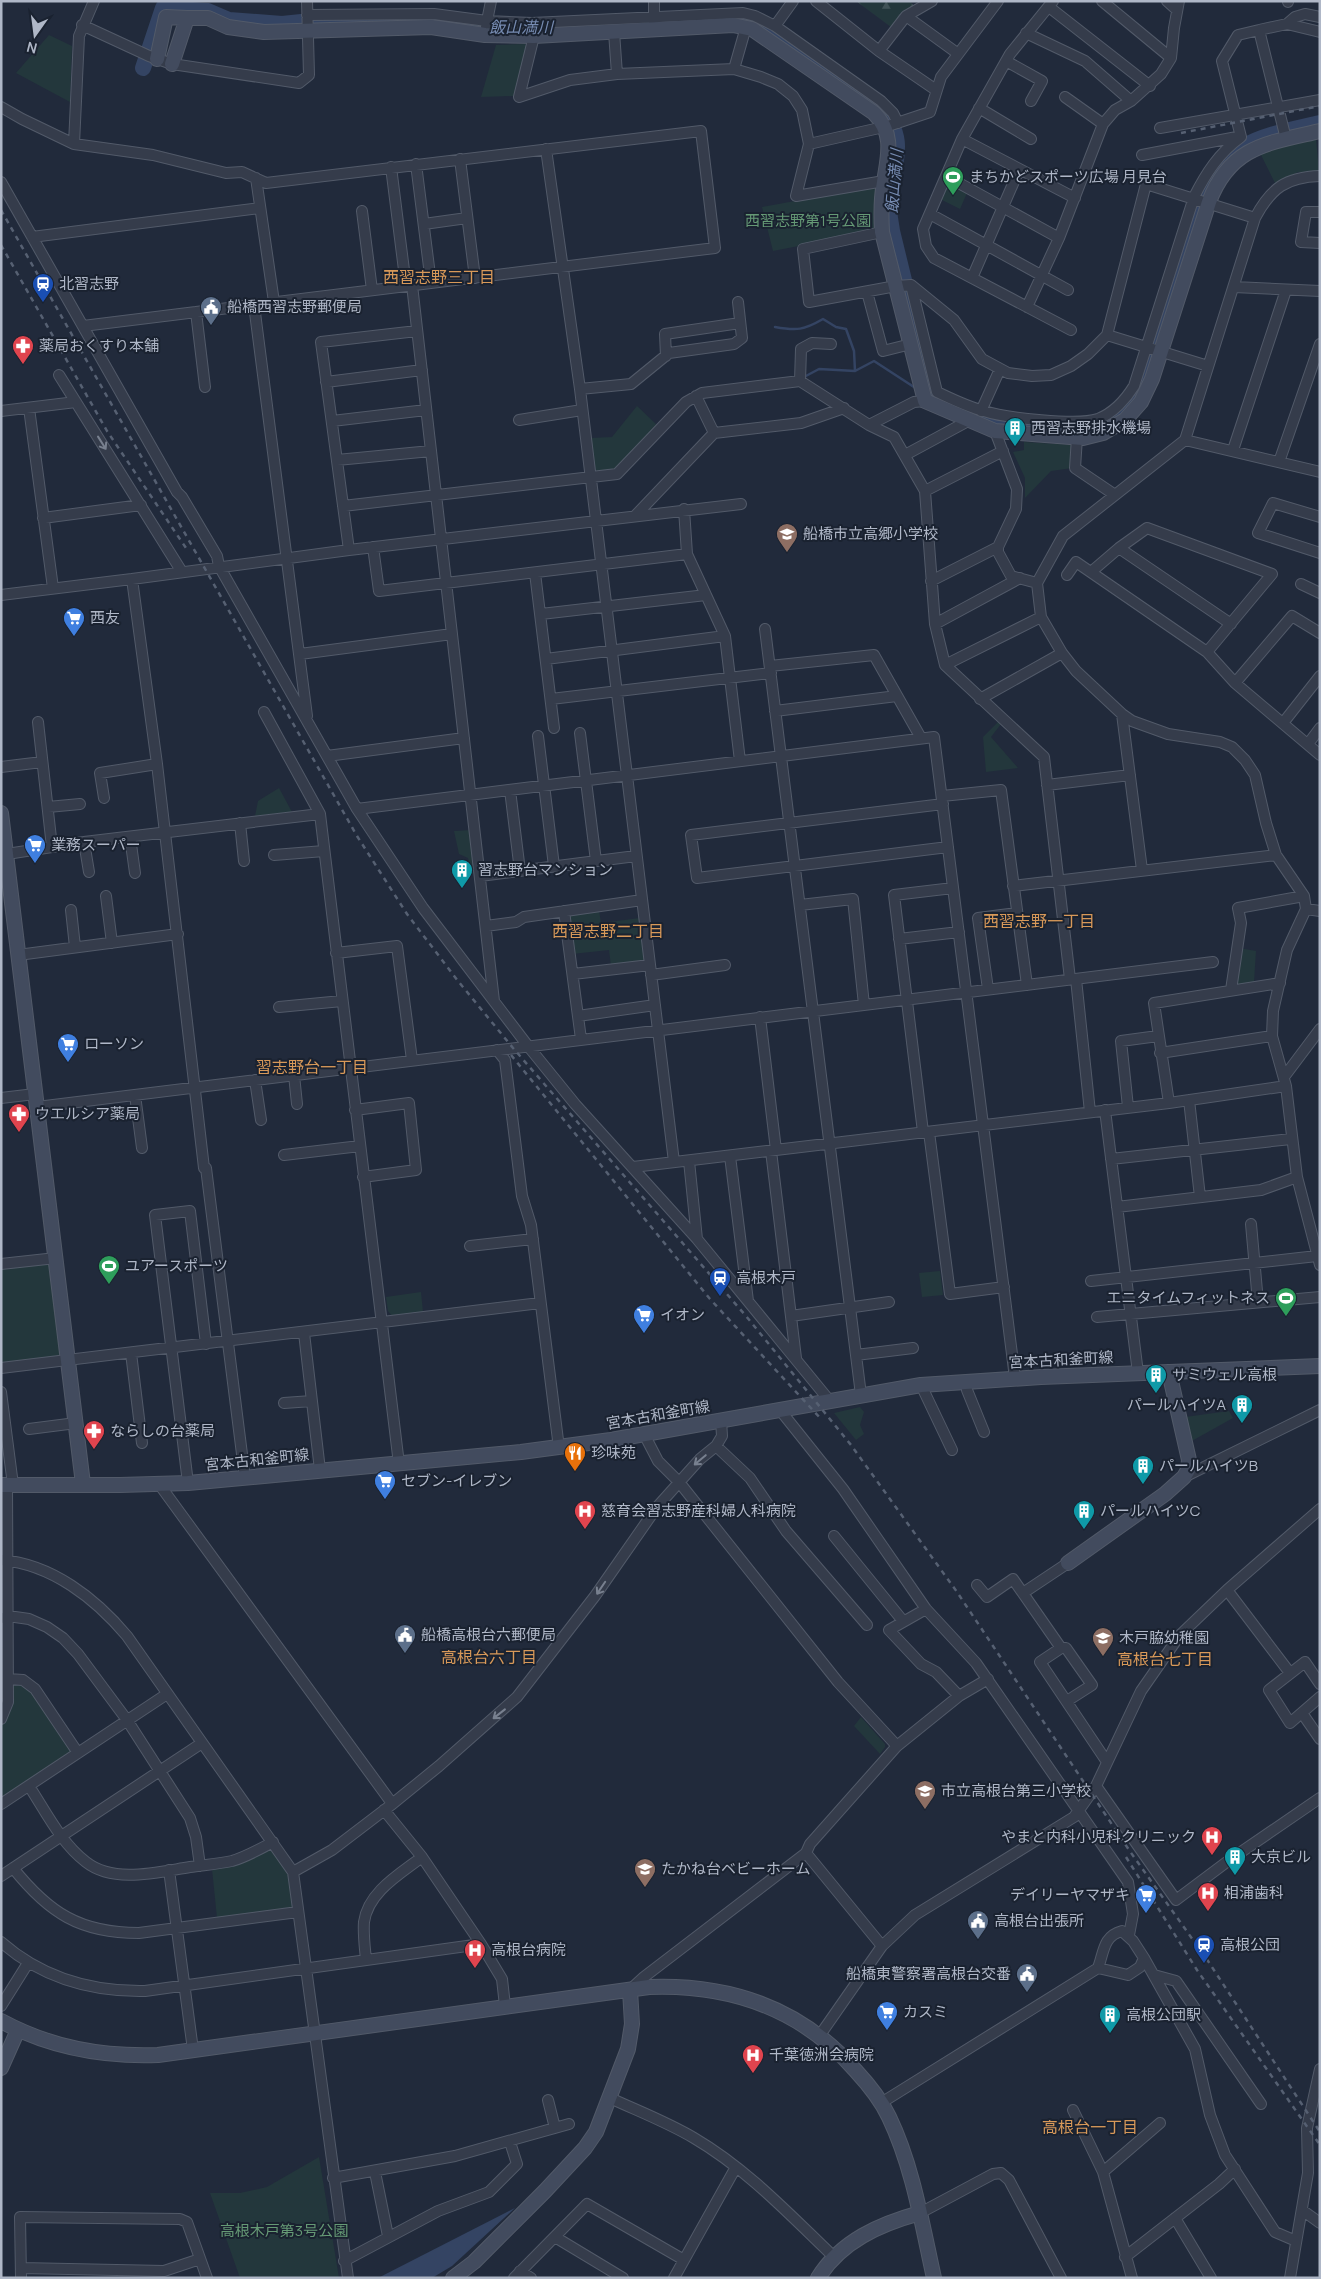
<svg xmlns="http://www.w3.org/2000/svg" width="1321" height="2279" font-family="Manrope,'Noto Sans JP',sans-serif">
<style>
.green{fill:#23373c}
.forest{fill:url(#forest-firs)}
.water{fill:#344463}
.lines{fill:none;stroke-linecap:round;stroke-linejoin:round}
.stream{stroke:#344463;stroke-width:2.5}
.river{stroke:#344463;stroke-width:16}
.street-casing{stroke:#525a69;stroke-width:12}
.secondary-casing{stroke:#525a69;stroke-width:16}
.street{stroke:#353c4b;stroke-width:10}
.secondary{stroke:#424b5e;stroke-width:14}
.rail{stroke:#566072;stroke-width:2.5;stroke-dasharray:5 5;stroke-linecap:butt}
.oneway{stroke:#78808f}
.labels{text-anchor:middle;stroke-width:4;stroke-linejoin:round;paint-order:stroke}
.poi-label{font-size:15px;fill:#afb7c7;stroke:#1a2230;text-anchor:start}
.park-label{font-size:15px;fill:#659975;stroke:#1a2230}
.street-label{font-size:15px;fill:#afb7c7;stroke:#1a2230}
.water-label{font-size:16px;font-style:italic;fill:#768bb1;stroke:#1a2230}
.neighbourhood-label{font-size:16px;fill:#d89959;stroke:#1a2230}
</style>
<defs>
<pattern id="forest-firs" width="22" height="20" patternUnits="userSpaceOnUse" patternTransform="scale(1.25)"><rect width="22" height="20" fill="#23373c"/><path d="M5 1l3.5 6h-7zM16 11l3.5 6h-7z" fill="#405257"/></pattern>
</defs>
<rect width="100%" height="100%" fill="#212a3b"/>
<path class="green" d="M49,35L72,46L70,102L16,73Z
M525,44L527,48L514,96L481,97L496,45Z
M1316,138L1319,172H1298L1276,185L1260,153Z
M946,182L967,193L960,209L938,198Z
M877,186L874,209L875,231L773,251L762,207Z
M637,406L658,426L615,470L599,472L593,468L590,438L612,437Z
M1024,442L1073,445L1072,468L1051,471L1025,498V478L1013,452L1024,450Z
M998,722L1001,724L991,737L1018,768L986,772L983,737Z
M279,788L292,812L255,816L258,801Z
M472,830L478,873L472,874L468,858L459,854L454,831Z
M599,910L601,923L640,918L646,959L643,963L611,966L609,950L572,954L567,918L570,915Z
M1239,948L1256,951L1254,982L1235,985Z
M46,1262L49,1265L60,1355L58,1357L5,1364L2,1361L1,1356V1268Z
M940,1271L943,1295L922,1297L919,1273Z
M421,1292L423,1312L392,1316L388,1311L386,1297Z
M860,1407L864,1412L860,1425L864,1434L856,1440L834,1413Z
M1229,1411L1233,1418L1190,1442L1185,1417Z
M15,1681L27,1685L72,1749L71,1753L1,1799V1726L11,1709L12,1685Z
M861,1717L885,1744V1747L880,1754L854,1726Z
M269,1850C289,1858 291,1886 294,1904L290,1909L217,1918L212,1869L233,1865Z
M319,2157L339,2278H240L210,2193H240L267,2187Z"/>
<path class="forest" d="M856,1H910L914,6L891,27Z"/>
<path class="water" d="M515,2208L452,2266L432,2278H378Z"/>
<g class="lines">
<path class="stream" d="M775,327C797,331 804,330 823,319L836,327L846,329L854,351L855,371
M804,377L819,369L855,371L874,361L917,389"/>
<path class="river" d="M721,18H742L761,26L879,107C912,141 890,169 889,207C889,215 891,223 892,231L933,399L994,422L1089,429L1109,421L1128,406L1136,398L1145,377L1202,199C1225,140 1264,136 1320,123
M143,68L163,8L208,11L229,20L282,24L311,21L433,20L486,28L532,29L670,21"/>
<g class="street-casing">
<path id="street" d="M654,1V21
M816,1L879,51L936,90
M1053,1L1010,54L962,139L923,229L926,246L934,258L1071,330
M1102,1L1171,58
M1167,1L1177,10
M1288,1V2
M1049,7L1150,86
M307,15L434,14L487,21L532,23L743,13L755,16L775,26L881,101L893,113L898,123
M906,16L957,53
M1287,24L1320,32
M82,25L149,56L172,64L299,83L309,75L307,1
M486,26L491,1
M775,26L793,1
M614,32L617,74
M1026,33L1085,61L1131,101
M534,36L519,97L570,80L617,74L734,69L761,77L778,84L793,96L802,110L809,144L796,196L884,181
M879,51L906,16L932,1
M1006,61L1042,81L1031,101
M734,69L746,27
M1065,97L1103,124
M1,107L22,119L74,144L153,155L226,173L242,172L266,183L701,131L715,248L83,326
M979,108L1031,139
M1160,128L1320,100
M962,139L1075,198
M1286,139L1259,30L1287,24L1295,17L1305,14L1320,17
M74,144L79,36L94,1
M809,144L888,126L930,112L941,77L998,1
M546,149L580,389L674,1162
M1142,155L1237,137
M460,159L475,278
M416,164L431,283
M391,167L406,286
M946,176L1059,238
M1320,176C1286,177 1271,188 1255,218L1185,440L1063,536L1037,583L1041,617L1062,653L1076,671L1122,714L1132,721L1168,734L1220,742L1232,747L1245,760L1255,775L1266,823L1276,855L1304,896L1306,909L1287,950L1273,1011L1272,1036L1286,1086L1297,1177L1320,1265
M256,178L274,302
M1,182L177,492L182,497L217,556L219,566L357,809L423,908L528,1046L575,1104L697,1239L829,1400
M362,211L372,290
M1320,212H1306L1301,242L1320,243
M930,214L1068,290
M424,224L467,218
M882,232L803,249L809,302L896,286L911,285L954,320L982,359L1008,373L1032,376L1051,375L1071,366L1088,354L1107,335L1146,184L1255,218
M32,237L260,208
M972,278L1019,170
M412,285L494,1001
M911,285L937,392C952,399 968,407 984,411C1005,418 1078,426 1098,419C1113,413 1126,399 1134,386L1194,197C1206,173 1219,153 1241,137L1222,61L1238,35L1259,30
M1234,287L1320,291
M867,292L883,351L911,344
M254,305L307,716
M1027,307L1059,238L1103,124L1115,110L1131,101L1161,74L1171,58L1174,28L1179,1
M196,312L205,387
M1107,335L1208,366
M666,356L665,334L740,323
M59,375L182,572
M800,381L801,349L812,343L831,344
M326,382L422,370
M580,389L631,384L669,353L734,344L742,338L738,302
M696,396L714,433
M29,408L53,588
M1,411L76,402
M981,411L1000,369
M519,420L582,410
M332,421L426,410
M1078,422L1075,468L1115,495
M869,425L914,402L925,401
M995,431L1017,489L1016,509L998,547V552L1011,576L1037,583
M1185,440L1320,472
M1233,450L1286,290
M905,455L968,421
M337,460L431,451
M1279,462L1320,344
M925,491L1003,451
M343,506L617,474L686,402L702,393L800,381L869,425L894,437L925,491L935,624L945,665L1044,757L1070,979
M684,509L687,554L725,636L740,761
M635,516L714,433L801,423L844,408
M1320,517L1273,503L1258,533L1320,553
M43,518L141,505
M373,547L379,591L687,554
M1119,548L1231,624
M349,550L321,342L417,331
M1091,572L1119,548L1147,528L1272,574L1207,652
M535,573L554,728
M1067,575L1076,562L1207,652L1235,683L1320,755
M132,579L157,764L204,1168
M931,581L998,547
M1301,584L1320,593
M1,595L132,579L349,550L741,504
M541,614L706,595
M935,624L1020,578
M765,629L861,1395
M300,654L452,634
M546,659L725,636
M945,665L1041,617
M770,666L874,655L921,738
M1235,683L1292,616L1320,633
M551,699L771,673
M980,699L1062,653
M775,711L897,696
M264,712L320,814
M1122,714L1142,870
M38,722L52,847
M1283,723L1320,676
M580,733L596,861
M538,736L554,866
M1308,744L1320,728
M327,756L464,738
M1,767L42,762
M1047,785L1130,775
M510,790L520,871
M942,796L1001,790L1027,985
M104,798L100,773L157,764
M943,804L691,835L697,878L948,847
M48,807L80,804
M357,809L934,737L1015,1378
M240,823L244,861
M130,837L135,873
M84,842L89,872
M7,854L84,842L320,814L399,1464
M274,855L324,851
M480,876L636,856
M1013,886L1276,855
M106,896L112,943
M800,905L853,899L864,1005
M1306,909L1320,911
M71,910L75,947
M564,911L581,1039
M486,926L516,922L524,917L642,900
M899,939L959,932
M336,953L397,946L412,1060
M18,955L178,934
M573,974L650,965
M651,975L725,965
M1076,979L1090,1112
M988,989L978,918L1017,913
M1231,990L1241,923L1238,908L1304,896
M279,1007L342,1001
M578,1016L655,1005
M760,1017L776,1150
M497,1050L505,1060L522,1196L531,1225L559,1448
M1160,1053L1272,1036
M294,1075L297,1104
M1284,1077L1320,1029
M255,1080L261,1120
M135,1095L142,1148
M1,1098L35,1094
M1189,1100L1200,1197
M1169,1103L1154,1003L1280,983
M37,1107L1213,962
M1128,1107L1121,1041L1158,1036
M355,1110L409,1103L416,1170L363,1177
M1105,1110L1138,1373
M923,1132L894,895L953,888
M929,1132L950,1294L1004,1287
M771,1151L796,1358
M284,1155L360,1146
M730,1156L748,1301
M1111,1159L1291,1139
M689,1161L697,1239
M633,1167L1169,1103L1286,1086
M206,1168L245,1478
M1117,1207L1261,1190L1297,1177
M1251,1224L1258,1302
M470,1246L533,1239
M1,1264L56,1258
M1091,1281L1317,1256
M791,1316L889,1302
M1097,1317L1320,1297
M304,1333L320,1470
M131,1353L142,1443
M856,1355L913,1348
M1,1368L540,1303
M966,1382L967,1390L984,1432
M921,1385L952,1450
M1,1392L13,1485
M284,1403L312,1401
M780,1410L843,1489L926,1609L976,1663L1128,1882L1133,1914L1129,1935
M29,1429L76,1423
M644,1434L658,1461L679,1482L838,1682L897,1746
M716,1446L750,1478L786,1531L867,1625
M1184,1477L1320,1410
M188,1483L155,1215L190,1211L206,1344
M159,1484L391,1802V1805L332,1850L293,1872
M834,1536L903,1621
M1,1560C52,1564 96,1599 127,1636L293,1872L348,2278
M977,1585L987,1597L1013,1579L1061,1648L1040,1662L1107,1762
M1227,1590L1290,1673
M1023,1593L1068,1563
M926,1609L889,1630L921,1664L936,1672L959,1696
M1,1618L8,1616L29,1619L47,1627L63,1638L78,1654L127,1720L190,1818L196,1837L200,1866
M1061,1648H1066L1092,1685L1067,1701
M8,1679L23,1680L35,1689L78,1753
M1320,1684L1305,1662L1269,1690L1290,1723L1320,1697
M1302,1713L1320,1739
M1,1719L8,1702L7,1485
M29,1786C46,1812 61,1843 86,1862C114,1884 158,1872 190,1867C204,1865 218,1864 232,1861C246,1857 260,1849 273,1842
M1096,1786L1176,1900L1228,1861L1320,1798
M1,1804L167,1694
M391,1805L439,1766L517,1697L595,1596L657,1507L700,1459L716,1446L722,1436L721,1420
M384,1810L422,1857L481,1944L502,1979L505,2006
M806,1853L882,1946
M13,1868C49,1913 80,1933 139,1933L298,1912
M169,1870L193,2050
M1,1876L202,1743
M1,1942C42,1978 91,1992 145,1991L481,1944
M1144,1958L1195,2049L1210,2115L1225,2155L1275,2232L1296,2241
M366,1960C365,1948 363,1935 364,1922C368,1892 400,1874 422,1857
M1154,1975L1176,1981L1261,2104
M631,1989L644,1977L806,1853L810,1844L897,1746L959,1696L988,1679
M1,2006L28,1963
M820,2035L882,1946L915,1915L1074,1817L1096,1786L1141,1691L1180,1635L1227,1590L1320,1509
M610,2098C638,2111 667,2122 694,2138C747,2169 790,2215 834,2257
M548,2100L555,2128
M881,2103L1098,1968C1104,1952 1103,1936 1122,1931L1133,1941L1144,1958L1140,1967L1128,1975L1098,1968
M1073,2110L1103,2172L1132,2278
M375,2172L388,2236
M1103,2172L1160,2123
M333,2178L455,2156L569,2124
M1302,2210L1320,2223
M920,2213L993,2174L1001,2173L1009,2180L1061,2278
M1175,2218L1211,2278
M555,2237L623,2278
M1125,2257L1219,2184L1235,2169
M344,2261L438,2211L489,2192L517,2164L510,2142
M21,2268L164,2271L200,2259
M520,2271L531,2278
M21,2278L20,2217L180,2219L187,2222L207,2278
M514,2278L587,2204L684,2260
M674,2278L736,2167
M1290,2278L1308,2173L1307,2128L1320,2069"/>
</g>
<g class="secondary-casing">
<path id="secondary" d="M157,59L166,17L187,18
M172,64L187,18H208L228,27L264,32L431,27L485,35L534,36L733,25L752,29L874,113C895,134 888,156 884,182C881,199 881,215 882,232L925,401L995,431L1083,438L1103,433L1125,420L1141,402L1152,379L1209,202C1230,146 1268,143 1320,131
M1,813L83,1484
M1,1485H120L188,1483L521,1452L611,1440L921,1385L1041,1377L1320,1366
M1068,1563L1165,1494L1184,1477L1188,1470L1189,1460L1169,1372
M1,2021C51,2048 102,2057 158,2055L649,1987C730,1984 802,2009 856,2071C869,2085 881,2100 889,2117C913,2167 922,2224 934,2278
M1,2068L18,2030
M453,2278L474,2262L545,2191L585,2148L596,2132L628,2049L632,2024L630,1990
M818,2278C841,2241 880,2224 920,2213"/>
</g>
<use href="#street" class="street"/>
<use href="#secondary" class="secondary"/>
<path class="rail" d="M1181,133L1320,106
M1,210L357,836L407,914L458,981L513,1048L746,1316L851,1445L957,1592L1129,1850L1208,1961L1320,2132
M1,245L107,431L188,551
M511,1055L710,1299L822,1420
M1126,1857L1197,1970L1320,2145"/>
</g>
<defs><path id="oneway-shaft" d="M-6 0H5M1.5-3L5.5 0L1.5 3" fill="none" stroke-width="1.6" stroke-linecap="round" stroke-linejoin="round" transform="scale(1.25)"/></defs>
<g class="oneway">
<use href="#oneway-shaft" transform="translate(102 443) rotate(58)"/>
<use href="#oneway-shaft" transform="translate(700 1460) rotate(140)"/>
<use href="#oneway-shaft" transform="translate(601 1588) rotate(124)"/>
<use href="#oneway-shaft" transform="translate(499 1714) rotate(142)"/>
</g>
<defs>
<g id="stadium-pin" transform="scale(1.125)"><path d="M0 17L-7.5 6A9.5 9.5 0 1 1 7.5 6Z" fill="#2e9e5b" stroke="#1a2230"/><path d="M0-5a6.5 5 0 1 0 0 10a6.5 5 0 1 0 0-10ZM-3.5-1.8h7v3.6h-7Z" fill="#fff"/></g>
<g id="station-pin" transform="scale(1.125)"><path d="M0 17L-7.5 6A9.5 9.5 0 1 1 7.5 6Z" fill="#1a4fb4" stroke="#1a2230"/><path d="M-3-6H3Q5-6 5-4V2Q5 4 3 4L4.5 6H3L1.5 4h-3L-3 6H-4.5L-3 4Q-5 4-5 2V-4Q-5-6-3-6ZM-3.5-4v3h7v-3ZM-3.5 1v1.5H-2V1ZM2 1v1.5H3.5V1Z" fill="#fff"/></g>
<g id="civic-pin" transform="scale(1.125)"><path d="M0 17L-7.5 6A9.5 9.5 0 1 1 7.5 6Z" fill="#5c6f8a" stroke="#1a2230"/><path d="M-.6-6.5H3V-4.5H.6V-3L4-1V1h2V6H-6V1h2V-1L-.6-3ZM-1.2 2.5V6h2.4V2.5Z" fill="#fff"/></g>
<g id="pharmacy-pin" transform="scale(1.125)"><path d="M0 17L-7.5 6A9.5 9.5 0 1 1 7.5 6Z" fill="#e0444e" stroke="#1a2230"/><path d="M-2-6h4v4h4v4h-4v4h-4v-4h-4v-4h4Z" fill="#fff"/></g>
<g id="building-pin" transform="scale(1.125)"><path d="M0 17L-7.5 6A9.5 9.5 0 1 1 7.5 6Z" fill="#0f9aa8" stroke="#1a2230"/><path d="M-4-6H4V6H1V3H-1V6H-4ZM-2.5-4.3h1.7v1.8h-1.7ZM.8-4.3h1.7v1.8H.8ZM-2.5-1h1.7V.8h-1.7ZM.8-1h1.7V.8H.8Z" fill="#fff"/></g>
<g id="school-pin" transform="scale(1.125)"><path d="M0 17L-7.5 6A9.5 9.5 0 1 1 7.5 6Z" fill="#8d6e63" stroke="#1a2230"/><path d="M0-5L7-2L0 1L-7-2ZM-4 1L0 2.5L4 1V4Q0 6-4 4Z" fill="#fff"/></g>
<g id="supermarket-pin" transform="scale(1.125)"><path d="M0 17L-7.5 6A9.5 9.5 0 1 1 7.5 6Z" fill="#3f7fe0" stroke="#1a2230"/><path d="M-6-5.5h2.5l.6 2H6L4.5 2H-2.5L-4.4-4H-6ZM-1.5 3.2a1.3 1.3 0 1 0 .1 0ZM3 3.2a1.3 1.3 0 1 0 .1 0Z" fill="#fff"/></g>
<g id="restaurant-pin" transform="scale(1.125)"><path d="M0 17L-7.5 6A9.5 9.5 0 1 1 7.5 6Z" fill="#e8710a" stroke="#1a2230"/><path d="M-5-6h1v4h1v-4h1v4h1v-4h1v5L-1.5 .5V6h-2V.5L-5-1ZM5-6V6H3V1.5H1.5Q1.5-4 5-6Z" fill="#fff"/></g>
<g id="hospital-pin" transform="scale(1.125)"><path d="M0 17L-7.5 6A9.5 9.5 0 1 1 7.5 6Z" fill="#e0444e" stroke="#1a2230"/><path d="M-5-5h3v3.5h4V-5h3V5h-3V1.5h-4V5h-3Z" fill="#fff"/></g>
</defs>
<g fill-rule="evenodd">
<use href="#stadium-pin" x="953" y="177"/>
<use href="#station-pin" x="43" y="284"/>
<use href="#civic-pin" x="211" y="307"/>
<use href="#pharmacy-pin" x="23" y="346"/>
<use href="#building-pin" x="1015" y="428"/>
<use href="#school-pin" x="787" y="534"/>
<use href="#supermarket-pin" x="74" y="618"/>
<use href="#supermarket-pin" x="35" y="845"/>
<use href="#building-pin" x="462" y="870"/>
<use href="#supermarket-pin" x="68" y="1044"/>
<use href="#pharmacy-pin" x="19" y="1114"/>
<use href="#stadium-pin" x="109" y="1266"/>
<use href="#station-pin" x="720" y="1278"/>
<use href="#stadium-pin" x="1286" y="1298"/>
<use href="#supermarket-pin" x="644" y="1315"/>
<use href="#building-pin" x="1156" y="1375"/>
<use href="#building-pin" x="1242" y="1405"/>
<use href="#pharmacy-pin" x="94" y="1431"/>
<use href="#restaurant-pin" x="575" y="1453"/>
<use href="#building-pin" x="1143" y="1466"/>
<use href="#supermarket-pin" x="385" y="1481"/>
<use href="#hospital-pin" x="585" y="1511"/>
<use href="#building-pin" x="1084" y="1511"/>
<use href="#civic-pin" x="405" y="1635"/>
<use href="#school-pin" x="1103" y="1638"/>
<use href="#school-pin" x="925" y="1791"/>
<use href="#hospital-pin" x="1212" y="1837"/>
<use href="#building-pin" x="1235" y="1857"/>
<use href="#school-pin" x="645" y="1869"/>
<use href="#hospital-pin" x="1208" y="1893"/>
<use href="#supermarket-pin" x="1146" y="1895"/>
<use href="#civic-pin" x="978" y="1921"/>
<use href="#station-pin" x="1204" y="1945"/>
<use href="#hospital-pin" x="475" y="1950"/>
<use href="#civic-pin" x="1027" y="1974"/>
<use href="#supermarket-pin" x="887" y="2012"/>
<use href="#building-pin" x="1110" y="2015"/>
<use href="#hospital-pin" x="753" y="2055"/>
</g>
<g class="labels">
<g class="poi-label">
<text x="969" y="182">まちかどスポーツ広場 月見台</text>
<text x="59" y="289">北習志野</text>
<text x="227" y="312">船橋西習志野郵便局</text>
<text x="39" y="351">薬局おくすり本舗</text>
<text x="1031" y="433">西習志野排水機場</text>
<text x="803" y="539">船橋市立高郷小学校</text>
<text x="90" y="623">西友</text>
<text x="51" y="850">業務スーパー</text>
<text x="478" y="875">習志野台マンション</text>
<text x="84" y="1049">ローソン</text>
<text x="35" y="1119">ウエルシア薬局</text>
<text x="125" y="1271">ユアースポーツ</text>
<text x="736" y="1283">高根木戸</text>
<text x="1270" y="1303" text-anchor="end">エニタイムフィットネス</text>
<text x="660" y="1320">イオン</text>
<text x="1172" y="1380">サミウェル高根</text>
<text x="1226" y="1410" text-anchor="end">パールハイツA</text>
<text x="110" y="1436">ならしの台薬局</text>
<text x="591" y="1458">珍味苑</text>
<text x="1159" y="1471">パールハイツB</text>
<text x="401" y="1486">セブン-イレブン</text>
<text x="601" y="1516">慈育会習志野産科婦人科病院</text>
<text x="1100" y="1516">パールハイツC</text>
<text x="421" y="1640">船橋高根台六郵便局</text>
<text x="1119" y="1643">木戸脇幼稚園</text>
<text x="941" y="1796">市立高根台第三小学校</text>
<text x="1196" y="1842" text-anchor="end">やまと内科小児科クリニック</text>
<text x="1251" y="1862">大京ビル</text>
<text x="661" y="1874">たかね台ベビーホーム</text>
<text x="1224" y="1898">相浦歯科</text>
<text x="1130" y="1900" text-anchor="end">デイリーヤマザキ</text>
<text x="994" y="1926">高根台出張所</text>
<text x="1220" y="1950">高根公団</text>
<text x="491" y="1955">高根台病院</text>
<text x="1011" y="1979" text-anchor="end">船橋東警察署高根台交番</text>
<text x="903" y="2017">カスミ</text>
<text x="1126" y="2020">高根公団駅</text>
<text x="769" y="2060">千葉徳洲会病院</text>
</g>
<g class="park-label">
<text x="808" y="226">西習志野第1号公園</text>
<text x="284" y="2236">高根木戸第3号公園</text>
</g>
<g class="street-label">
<text transform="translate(1061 1360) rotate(-3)" y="5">宮本古和釜町線</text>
<text transform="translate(658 1415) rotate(-10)" y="5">宮本古和釜町線</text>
<text transform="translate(257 1460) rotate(-6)" y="5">宮本古和釜町線</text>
</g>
<g class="water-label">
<text x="521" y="33">飯山満川</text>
<text transform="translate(894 181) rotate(-85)" y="6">飯山満川</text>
</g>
<g class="neighbourhood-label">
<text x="439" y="283">西習志野三丁目</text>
<text x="1039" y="927">西習志野一丁目</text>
<text x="608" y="937">西習志野二丁目</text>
<text x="312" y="1073">習志野台一丁目</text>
<text x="489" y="1663">高根台六丁目</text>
<text x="1165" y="1665">高根台七丁目</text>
<text x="1090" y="2133">高根台一丁目</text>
</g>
</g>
<rect width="1321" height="2279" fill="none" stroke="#afb7c7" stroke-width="5"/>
<g transform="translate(35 35) rotate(194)" stroke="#1a2230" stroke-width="4" paint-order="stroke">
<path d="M0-4L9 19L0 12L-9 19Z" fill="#afb7c7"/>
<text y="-8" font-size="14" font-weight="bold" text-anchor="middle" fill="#afb7c7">N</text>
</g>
</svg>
